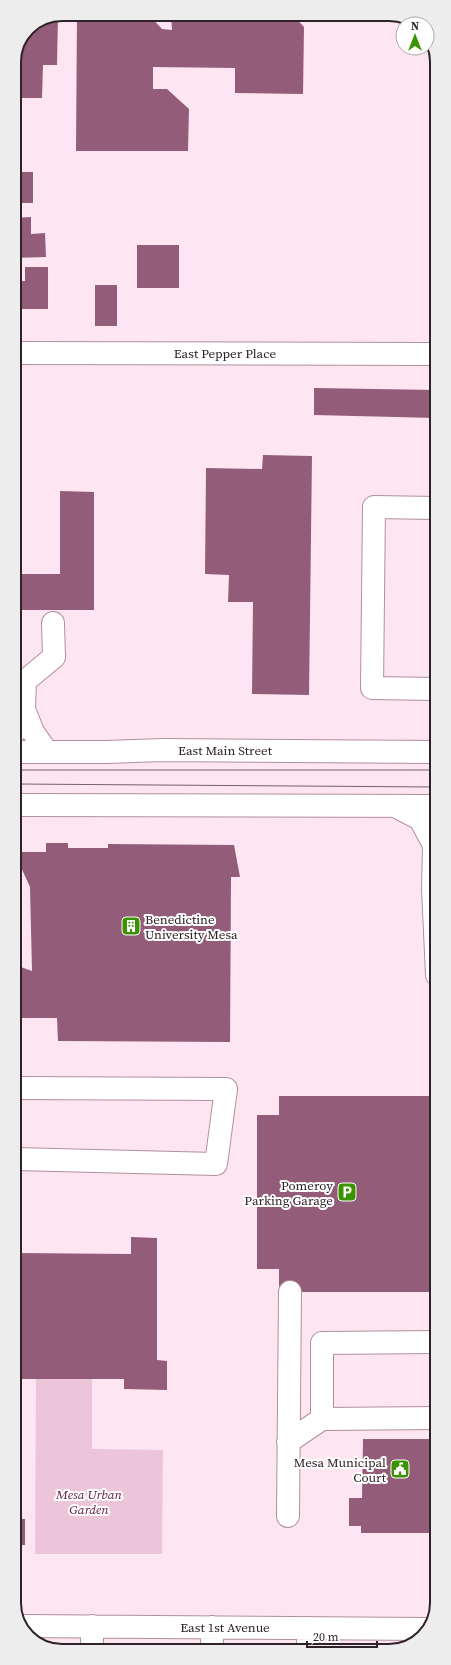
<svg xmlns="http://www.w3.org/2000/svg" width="451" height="1665" font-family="'Source Serif 4',serif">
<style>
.green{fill:#ecc6d8}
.building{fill:#935c78}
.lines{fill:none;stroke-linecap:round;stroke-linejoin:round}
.minor-casing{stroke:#b18f9f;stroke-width:24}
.major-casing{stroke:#b18f9f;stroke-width:24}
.minor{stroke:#fff;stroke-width:22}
.major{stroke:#fff;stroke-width:22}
.tram{stroke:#73636b;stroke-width:1}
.labels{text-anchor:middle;stroke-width:4;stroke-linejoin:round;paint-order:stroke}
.street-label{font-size:13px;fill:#2f2228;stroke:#fff}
.poi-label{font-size:13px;fill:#2f2228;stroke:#fff;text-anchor:end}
.park-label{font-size:13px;font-style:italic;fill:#5d1741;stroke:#fff}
.rim{fill:none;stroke:#2f2228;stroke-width:2}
</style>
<rect width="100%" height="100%" fill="#fde6f1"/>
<path class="green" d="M36,1379H92V1449L163,1450L162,1554H35Z"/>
<path class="building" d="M77,14H148L162,29L172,30L171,14H292L304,27L303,94L235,93V68L153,67V89H167L189,109L188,151H76Z
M58,16L57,65H43L42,98H14V62L28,28Z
M14,114H18V153H14Z
M14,172H33V203H14Z
M31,217V234L45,233L46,257L14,258V218Z
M137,245H179V288H137Z
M25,267H48V309H14V281H25Z
M95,285H117V326H95Z
M314,388L436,390V418L314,415Z
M263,455L312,456L309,695L252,694L253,602H228L229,575L205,574L206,468L262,469Z
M60,491L94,492V610H14V574H60Z
M46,843H68V848H108V844L234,845L240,877H231L230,1042L58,1041L57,1018H15V965L32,971L30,887L14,852H46Z
M279,1096H437V1292H279V1269H257V1115H279Z
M131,1237L157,1238V1360L167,1361V1390L124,1389V1379H15V1253L131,1254Z
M363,1439H437V1533H361V1526H349V1498H362Z
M15,1519H25V1545H15Z"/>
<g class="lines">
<g class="minor-casing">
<path id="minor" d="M14,353L436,354
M436,508L374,507L372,688L436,689
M24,709L33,732L47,752
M14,733L24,709L25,681L54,657L53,623
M395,806L420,819L434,845L433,889L437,975
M15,1088L226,1089L216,1164L15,1159
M322,1419V1343L437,1342
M288,1442L322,1419L437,1418
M288,1516L290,1292
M23,1626L427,1629
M92,1626V1651
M212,1627V1650
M308,1628V1650"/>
</g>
<g class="major-casing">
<path id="major" d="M14,752H106L163,750L436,752
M14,805L437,806"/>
</g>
<use href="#minor" class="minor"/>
<use href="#major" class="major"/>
<path class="tram" d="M14,770H436
M14,784L436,787"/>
</g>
<defs>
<g id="building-square" transform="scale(1)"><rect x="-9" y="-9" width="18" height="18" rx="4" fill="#3c9301" stroke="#fff"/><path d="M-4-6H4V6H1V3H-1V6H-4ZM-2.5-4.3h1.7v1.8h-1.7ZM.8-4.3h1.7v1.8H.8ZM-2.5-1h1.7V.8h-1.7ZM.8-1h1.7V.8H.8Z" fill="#fff"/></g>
<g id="parking-square" transform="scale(1)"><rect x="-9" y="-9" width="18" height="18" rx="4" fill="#3c9301" stroke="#fff"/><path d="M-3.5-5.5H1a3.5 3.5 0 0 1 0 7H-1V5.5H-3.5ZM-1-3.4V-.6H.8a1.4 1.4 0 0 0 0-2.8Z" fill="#fff"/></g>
<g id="civic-square" transform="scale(1)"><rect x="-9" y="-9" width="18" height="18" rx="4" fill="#3c9301" stroke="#fff"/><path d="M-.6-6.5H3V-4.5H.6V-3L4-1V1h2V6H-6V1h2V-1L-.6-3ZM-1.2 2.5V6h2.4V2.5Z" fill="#fff"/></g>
</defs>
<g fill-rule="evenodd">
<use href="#building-square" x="131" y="926"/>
<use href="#parking-square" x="347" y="1192"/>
<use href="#civic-square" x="400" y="1469"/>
</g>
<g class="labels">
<g class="street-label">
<text x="225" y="358">East Pepper Place</text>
<text x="225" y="755">East Main Street</text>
<text x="225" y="1632">East 1st Avenue</text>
</g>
<g class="poi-label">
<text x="145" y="924" text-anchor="start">Benedictine<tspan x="145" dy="15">University Mesa</tspan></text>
<text x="333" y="1190">Pomeroy<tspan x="333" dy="15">Parking Garage</tspan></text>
<text x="386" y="1467">Mesa Municipal<tspan x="386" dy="15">Court</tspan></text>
</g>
<g class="park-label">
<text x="89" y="1499">Mesa Urban<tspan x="89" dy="15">Garden</tspan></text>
</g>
</g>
<path d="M0 0H451V1665H0ZM62 21H389A41 41 0 0 1 430 62V1603A41 41 0 0 1 389 1644H62A41 41 0 0 1 21 1603V62A41 41 0 0 1 62 21Z" fill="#eeedee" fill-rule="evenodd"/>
<path class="rim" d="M62 21H389A41 41 0 0 1 430 62V1603A41 41 0 0 1 389 1644H62A41 41 0 0 1 21 1603V62A41 41 0 0 1 62 21Z"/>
<g transform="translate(415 36)"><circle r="19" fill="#ffffff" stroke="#aca7a9"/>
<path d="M0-3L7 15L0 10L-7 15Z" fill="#3c9301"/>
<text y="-6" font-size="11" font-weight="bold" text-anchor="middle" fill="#2f2228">N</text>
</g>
<path d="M307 1641v6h70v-6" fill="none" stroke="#2f2228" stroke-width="2"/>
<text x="313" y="1641" font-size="12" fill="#2f2228" stroke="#ffffff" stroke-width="3" paint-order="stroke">20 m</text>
</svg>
